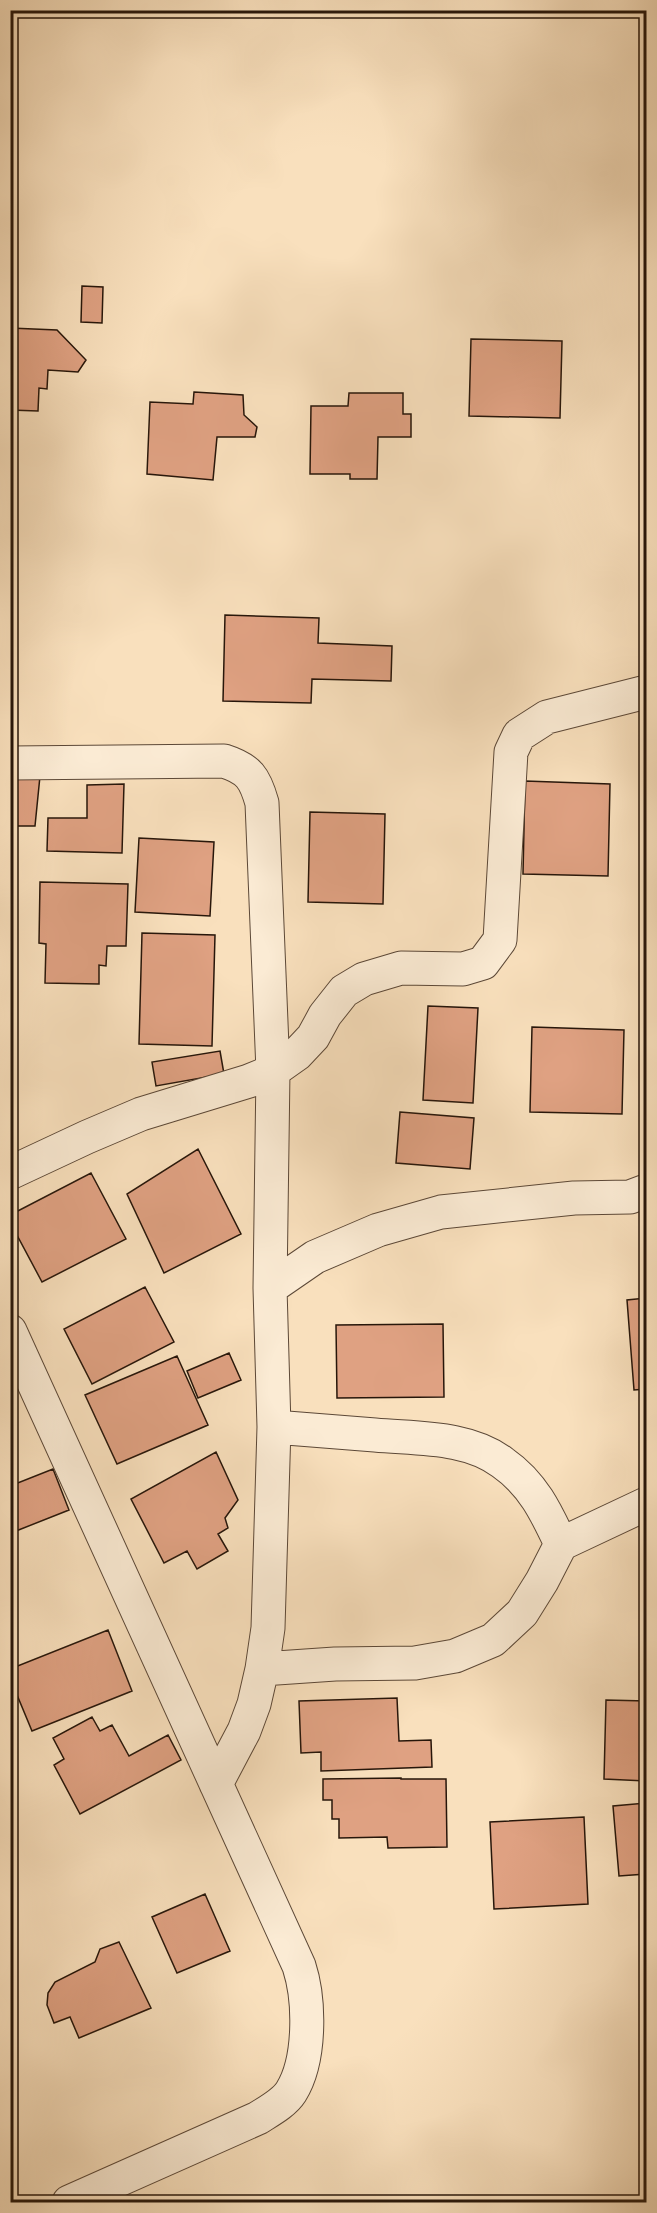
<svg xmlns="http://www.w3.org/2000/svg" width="657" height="2213" font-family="'IM FELL English',serif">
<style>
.building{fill:#dfa182;stroke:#27160a;stroke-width:1.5}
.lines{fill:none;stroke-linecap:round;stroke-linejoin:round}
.minor-casing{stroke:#5c4837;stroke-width:35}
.minor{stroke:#fbebd4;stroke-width:33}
</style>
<rect width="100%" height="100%" fill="#f9e0bd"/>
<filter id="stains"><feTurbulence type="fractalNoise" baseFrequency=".00333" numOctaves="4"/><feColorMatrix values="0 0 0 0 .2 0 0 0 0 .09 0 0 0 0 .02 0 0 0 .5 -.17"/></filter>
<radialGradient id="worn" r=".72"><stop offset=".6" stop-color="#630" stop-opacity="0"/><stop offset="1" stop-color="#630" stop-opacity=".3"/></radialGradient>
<path class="building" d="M82,286L103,287L102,323L81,322Z
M10,328L57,330L86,360L78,372L48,370L47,389L39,388L38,411L10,410Z
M471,339L562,341L560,418L469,416Z
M194,392L243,395L244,415L257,427L255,437H217L213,480L147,474L150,402L193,404Z
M349,393H403V414H411V437H378L377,479H350V474H310L311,406H348Z
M225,615L319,618L318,643L392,646L391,681L312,679L311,703L223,701Z
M10,775L40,776L35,826H10Z
M525,781L610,784L608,876L523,874Z
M124,784L122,853L47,851L48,818H87V785Z
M310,812L385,814L383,904L308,902Z
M139,838L214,842L210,916L135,912Z
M40,882L128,884L126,946H107L106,966L99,965V984L45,983L46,944L39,943Z
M142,933L215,935L212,1046L139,1044Z
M428,1006L478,1008L473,1103L423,1100Z
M532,1027L624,1030L622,1114L530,1112Z
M220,1051L224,1074L156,1086L152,1062Z
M400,1112L474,1118L470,1169L396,1163Z
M198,1149L241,1234L164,1273L127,1194Z
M91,1173L126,1239L42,1282L10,1222V1215Z
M145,1287L174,1342L92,1384L64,1329Z
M646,1298V1389L634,1390L627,1300Z
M443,1324L444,1397L337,1398L336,1325Z
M229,1353L241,1380L198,1398L187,1371Z
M177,1356L208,1425L117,1464L85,1395Z
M216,1452L238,1500L225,1518L228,1528L218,1534L228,1551L197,1569L187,1551L164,1563L131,1499Z
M53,1469L69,1510L16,1531L10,1519V1486Z
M108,1630L132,1691L32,1731L10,1678V1669Z
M397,1698L399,1741L431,1740L432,1767L321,1771V1752L301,1753L299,1701Z
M606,1700L646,1701V1781L604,1779Z
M92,1717L100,1731L112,1725L129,1756L168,1735L181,1760L80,1814L54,1765L64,1759L53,1738Z
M401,1778V1779H446L447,1847L388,1848L387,1837L339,1838V1819H332V1800H323V1779Z
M646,1803V1874L619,1876L613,1806Z
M584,1817L588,1904L494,1909L490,1822Z
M205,1894L230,1951L177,1973L152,1917Z
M119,1942L151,2008L79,2038L70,2017L54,2023L47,2005L48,1993L55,1982L95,1962L100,1949Z"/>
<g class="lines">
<g class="minor-casing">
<path id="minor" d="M10,763L224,761C249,769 255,778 262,803L273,1071L270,1288L274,1427L268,1628L262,1669L254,1704L244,1731L216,1784
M10,1173L87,1137L141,1114L249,1081L273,1071L297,1054L313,1037L325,1015L344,991L364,979L401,968L463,969L483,963L500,940L511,752L519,735L547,717L646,692
M270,1288L315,1257L378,1230L441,1212L574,1198L630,1197L646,1191
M10,1331L299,1966C310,2000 311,2060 291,2092C284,2103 269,2111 258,2118L69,2202
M274,1427C308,1430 341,1432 375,1435C417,1439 468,1436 503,1463C533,1484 546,1512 561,1544
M262,1669L335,1664L415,1663L455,1656L493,1640L522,1613L542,1581L561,1544L646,1504"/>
</g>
<use href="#minor" class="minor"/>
</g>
<rect width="657" height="2213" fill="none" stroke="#f9e0bd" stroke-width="36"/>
<rect x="12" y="12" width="633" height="2189" fill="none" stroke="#27160a" stroke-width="3"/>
<rect x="18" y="18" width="621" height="2177" fill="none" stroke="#27160a" stroke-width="1.5"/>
<rect width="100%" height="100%" filter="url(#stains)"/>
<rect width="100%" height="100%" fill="url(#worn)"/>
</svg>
